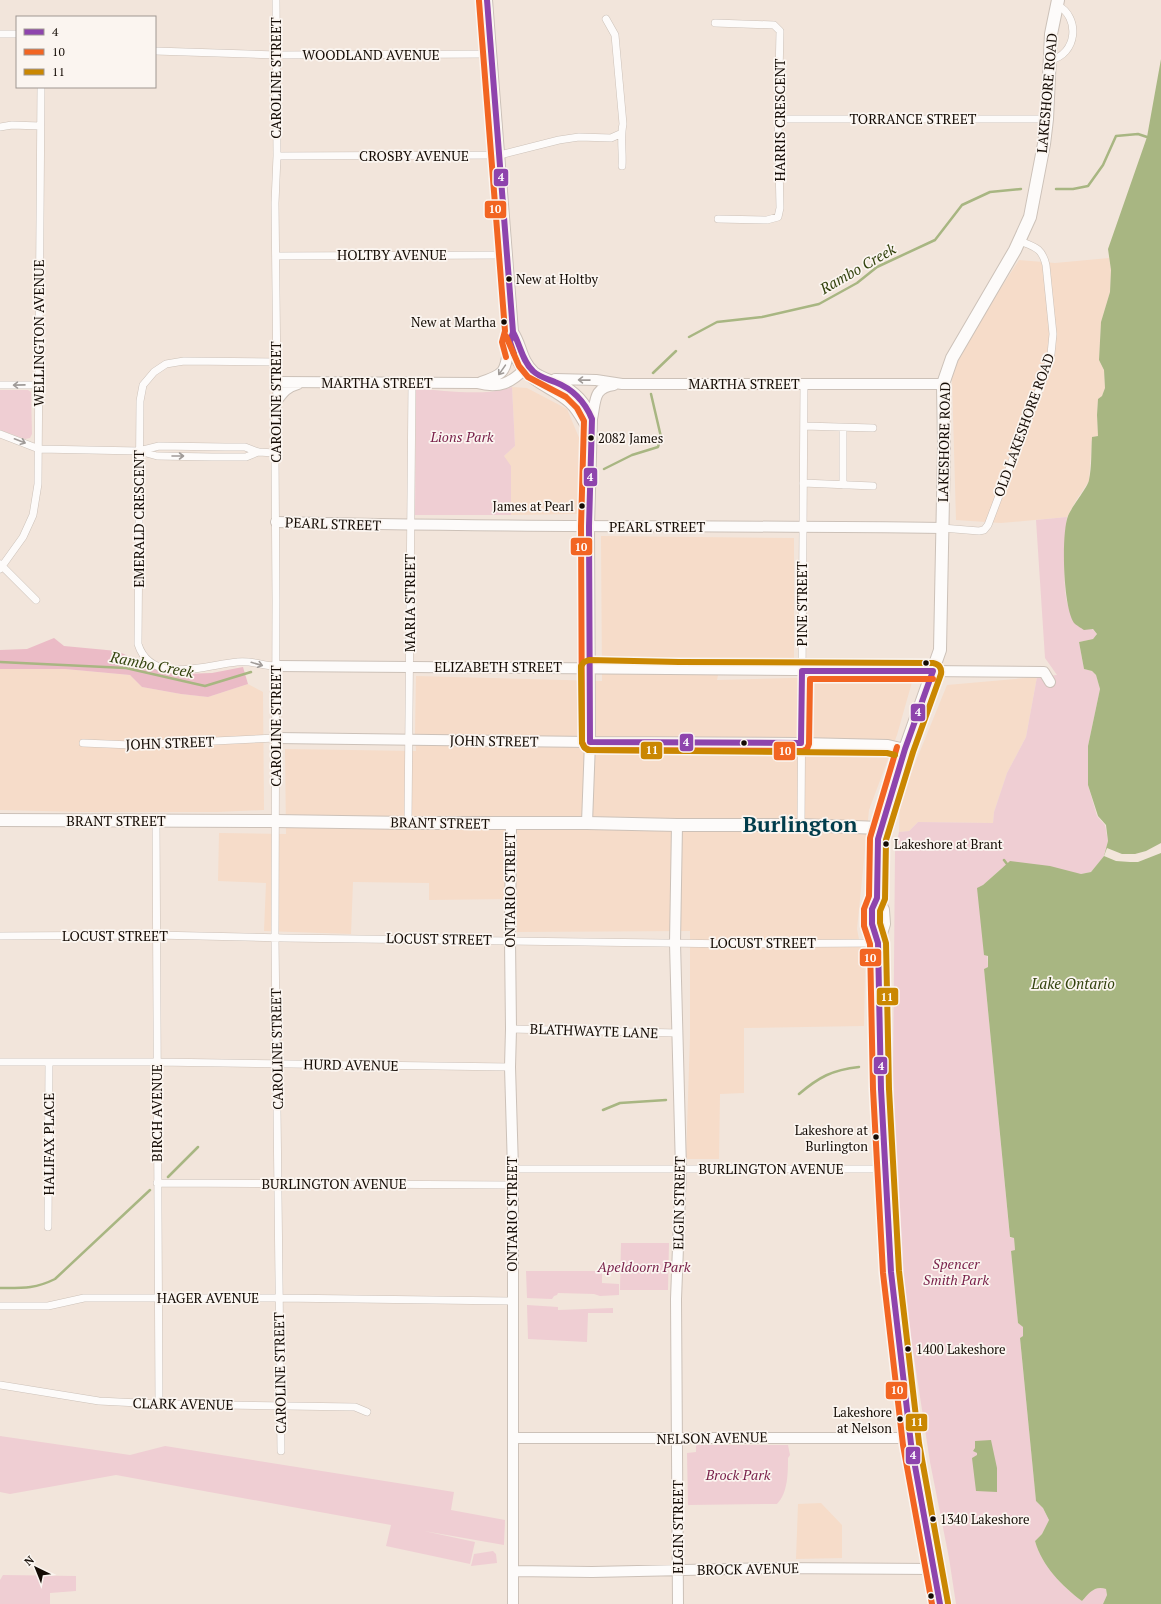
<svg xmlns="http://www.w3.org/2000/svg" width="1161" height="1604" font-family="'PT Serif',serif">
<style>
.built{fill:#f6dcc9}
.green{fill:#efced3}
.forest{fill:#ebbbc6}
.water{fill:#a8b682}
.pier{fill:#f2e5db}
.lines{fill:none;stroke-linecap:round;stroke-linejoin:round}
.stream{stroke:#a8b682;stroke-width:2.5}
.street-casing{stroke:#ccc1b8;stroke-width:8}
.secondary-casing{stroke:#ccc1b8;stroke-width:12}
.primary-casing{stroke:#ccc1b8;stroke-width:14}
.street{stroke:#fdfbfa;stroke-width:7}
.secondary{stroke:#fdfbfa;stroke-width:10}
.primary{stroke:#fdfbfa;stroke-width:12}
.bus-1-casing{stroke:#fbf5f0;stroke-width:9}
.bus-2-casing{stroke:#fbf5f0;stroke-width:9}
.bus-3-casing{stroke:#fbf5f0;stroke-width:9}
.bus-1{stroke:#8e44ad;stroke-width:6}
.bus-2{stroke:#f26522;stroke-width:6}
.bus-3{stroke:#ca8701;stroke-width:6}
.oneway{stroke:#a09b98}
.bus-dot{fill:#140b04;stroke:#fbf5f0;stroke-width:1.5}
.labels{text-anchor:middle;stroke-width:3.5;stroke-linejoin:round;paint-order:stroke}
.bus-label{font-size:13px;fill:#140b04;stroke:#fbf5f0;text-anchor:start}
.street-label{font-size:14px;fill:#140b04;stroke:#fbf5f0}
.park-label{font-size:14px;font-style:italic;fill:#771e48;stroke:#fbf5f0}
.water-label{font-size:15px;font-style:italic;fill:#33430e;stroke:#fbf5f0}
.town-label{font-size:22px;font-weight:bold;fill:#013c4b;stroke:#fbf5f0}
.line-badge{stroke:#fbf5f0;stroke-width:1.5}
.badge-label{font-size:11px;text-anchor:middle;font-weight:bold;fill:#fff}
</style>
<rect width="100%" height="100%" fill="#f2e5db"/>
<path class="built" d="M1109,258L1111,270L1110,292L1101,322L1099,360L1104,370L1105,388L1102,396L1098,399L1097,415L1098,436L1092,437L1089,481L1077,499L1067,517L1001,523L956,520L952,378L960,351L1019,260L1055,263Z
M512,387L527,388L567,409L580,440L577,514L511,515V480L504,456L515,446Z
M601,536L794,538V659L789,661H721L717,680L914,675L897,735L869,810L857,929L865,971L864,1026L744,1028V1093L720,1094L719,1159H686L690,1036V931L517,932L516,899L429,900V883L353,882L351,934L264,931L266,883L218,881L219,833L286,834L285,749L416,751L415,733L416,676L602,681Z
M0,669H65L130,675L142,687L181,694L208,697L248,684L263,692L264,810L218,812H85L0,810Z
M1037,677L1026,737L1007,773L994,812L993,823L918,822L909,831L899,832L900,800L947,685Z
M821,1503L842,1525V1558L796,1559L798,1504Z"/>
<path class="green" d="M512,387L515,446L504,456L511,466V515H415L416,389C446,390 483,397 512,387Z
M0,390H28L31,392L32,434L30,438L25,439L0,430Z
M1067,517C1065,533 1061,598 1070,609C1077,618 1089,624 1097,634L1093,639L1079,642L1084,669L1092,671L1096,675L1100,689L1088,746V785L1097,816L1105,825L1108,841L1104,856L1091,872L1081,874L1003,867L983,885L988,967L984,969L1010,1238H1014L1015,1250L1011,1252L1018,1323L1023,1327V1336L1020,1338L1036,1501L1043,1508L1049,1520L1042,1534L1035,1541C1042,1566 1062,1586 1082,1601C1089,1593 1095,1585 1106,1589L1107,1595L1103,1604H956L949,1558L930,1462L909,1325L900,1285L896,1216L898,1213L893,1077L895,852L899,832L909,831L918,822L993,823L994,812L1007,773L1026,737L1037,677L1057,675L1045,658L1036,520Z
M621,1243H669L668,1290H620Z
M526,1271H602V1283L619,1284V1295L600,1296L594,1294L558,1293L557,1295L554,1296L552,1299L527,1298Z
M527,1305L558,1307V1310L613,1308V1313H588L587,1342L528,1339Z
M0,1436L130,1455L165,1446L454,1492L451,1510L505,1520L504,1545L424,1531L475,1542L470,1564L386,1546L391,1525L116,1475L10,1494L0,1492Z
M696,1445H788L790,1455L788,1458C788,1473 788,1493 777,1504H771L688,1505L687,1453L696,1452Z
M493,1551L496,1554L497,1563L471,1566L474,1554Z
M3,1575L76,1576V1591L50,1593V1604H0V1580Z"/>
<path class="forest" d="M54,638L64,646L117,651L146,664L183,674L212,673L243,667L248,684L208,697L181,694L142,687L130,675L65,669H0V650L27,649Z"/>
<path class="water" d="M1161,59V1604H1103L1107,1595L1106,1589C1095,1585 1089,1593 1082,1601C1062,1586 1042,1566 1035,1541L1042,1534L1049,1520L1043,1508L1036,1501L1020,1338L1023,1336V1327L1018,1323L1011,1251L1015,1250L1014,1238L1010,1237L984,969L988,967V956L984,955L977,888L983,885L1010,861L1050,866L1081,874L1091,872L1104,856L1108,841L1106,825L1098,816L1088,785V746L1100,689L1096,675L1092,671L1084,669L1079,642L1093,639L1097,634L1093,629L1084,630C1081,628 1076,625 1074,623C1063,607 1061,534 1068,516C1072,506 1088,487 1089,480C1092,466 1091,451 1092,437L1098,436L1097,415L1098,399L1102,396L1105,388L1104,370L1099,360L1101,322L1110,292L1111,270L1108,249L1147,137Z
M991,1440L997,1468V1492L976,1491L972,1458L977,1455V1453L973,1451L975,1448V1441Z"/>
<path class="pier" d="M1161,843V853L1138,862H1130L1116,861L1104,856L1107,848L1122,854H1135L1146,851Z"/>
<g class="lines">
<path class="stream" d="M1056,189H1073L1088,186L1103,165L1116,136L1138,134L1147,137
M689,337L717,322L762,317L819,304L857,283L877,267L935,240L962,205L990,192L1021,189
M653,373L676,351
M604,469L632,455L658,447L661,437L651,394
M0,662L126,668L205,686L251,672
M1004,860L1007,864
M799,1094C819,1077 832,1070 859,1067
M603,1110L620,1103L666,1100
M168,1177L198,1147
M0,1288C22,1288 35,1289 55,1279L150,1190"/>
<g class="street-casing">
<path id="street" d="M276,0L277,156L275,203L277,382L275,453L276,600L275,938L281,1451
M606,19L615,35L623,124C620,138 623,152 622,166
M715,23L774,25L780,31L778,119L780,208L778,217L767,220L718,219
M0,34H17
M155,51L276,55L491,54
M1050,60C1077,55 1081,17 1057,5
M778,119H1047
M0,127L12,125L40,126
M277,156L500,155L559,140L579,137L611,138L620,134
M276,256L507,255
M276,362L184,361L166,364L154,372L143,385L140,401L138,644C151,686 206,665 237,662C253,660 261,666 276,666
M0,385H39
M804,426L873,428
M0,434L39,449L139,451L157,456L212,457H246L258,452
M139,451L159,446L225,447H245L258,452L275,453
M803,483L873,486
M843,485V428
M942,528L979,531L984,530L988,525L1045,374L1051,354L1053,334L1046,265C1042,248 1035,247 1020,241
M0,564L36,600
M0,569L23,537L33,515L38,484L41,87
M83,743L131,745L276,738
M156,821L159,1404
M408,823L412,383
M801,825L804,384
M0,936L155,935L284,938L739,944L878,943
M511,1029L677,1033
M0,1062H156L510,1067
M513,1169H885
M157,1183L512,1185
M48,1227L49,1062
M0,1306H48L84,1298H279L513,1301
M0,1385L99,1401L159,1404L355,1407L367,1412"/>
</g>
<g class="secondary-casing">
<path id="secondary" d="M487,0L513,332C510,342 511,349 516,358C529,384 551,386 570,403C579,411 584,424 591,434
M513,332C522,345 521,360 534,372C542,378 551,380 560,384C575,391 586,403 592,419L589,526L590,742L587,823
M555,379L596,380L622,384H943
M277,382L477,383C500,389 511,383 527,367
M481,382C506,374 505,371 509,346
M276,402C283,392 287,387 298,384
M592,419C596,400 593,388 614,385
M276,522C498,528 720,525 942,528
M276,666L1044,672L1050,682
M276,738L590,742L801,743L888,745L905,749
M511,824L510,940L511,1029L510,1067L513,1169V1604
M677,825L675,943L681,1169L676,1299L678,1604
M513,1438C646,1439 778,1437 911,1438
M513,1571L592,1572L770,1568L934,1569"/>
</g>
<g class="primary-casing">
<path id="primary" d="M0,820L275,821L408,823H587L677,825H801L880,828
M877,898L883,910L884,924L878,943
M940,1604L911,1444L902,1373L891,1272L881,1089L878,943L872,924V909L877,898L878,839L905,749L940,650L944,447L943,384L952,358L1015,250L1030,217L1044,144L1047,119L1051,34L1058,0"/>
</g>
<use href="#street" class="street"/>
<use href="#secondary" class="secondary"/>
<use href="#primary" class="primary"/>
<g class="bus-1-casing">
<path id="bus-1" d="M487,0L513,332L510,342L514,354
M513,332C520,344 522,361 533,371C539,377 548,379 555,382C573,389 585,402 592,419L589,526L590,742L801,743L802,671H933L905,749L878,839L877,898L872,909V924L878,943L881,1089L891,1272L911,1444L940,1604"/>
</g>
<g class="bus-2-casing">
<path id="bus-2" d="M479,1L505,331L502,342L506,357
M506,336L519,366L528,377L566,397L577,408L584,421L581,526L582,742L585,748L590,750L803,751L807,749L809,744L810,679H933
M897,747L870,838L869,896L864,909V926L870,944L873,1089L883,1273L903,1445L932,1604"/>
</g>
<g class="bus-3-casing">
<path id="bus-3" d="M895,755L887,753L588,750L584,747L582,743L581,666L584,662L589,660L679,662L933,663C939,664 942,668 941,674L913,752L886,840L885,899L880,911V923L886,943L889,1089L899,1271L919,1443L948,1603"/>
</g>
<use href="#bus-1" class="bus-1"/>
<use href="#bus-2" class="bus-2"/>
<use href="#bus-3" class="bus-3"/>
</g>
<defs><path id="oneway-shaft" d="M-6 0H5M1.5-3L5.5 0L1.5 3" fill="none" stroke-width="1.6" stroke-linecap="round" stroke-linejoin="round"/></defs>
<g class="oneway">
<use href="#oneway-shaft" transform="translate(502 370) rotate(125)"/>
<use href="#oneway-shaft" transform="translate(584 380) rotate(-179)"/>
<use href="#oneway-shaft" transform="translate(19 385) rotate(179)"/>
<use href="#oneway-shaft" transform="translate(20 441) rotate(21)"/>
<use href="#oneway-shaft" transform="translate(178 456)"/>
<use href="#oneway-shaft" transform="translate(257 664) rotate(16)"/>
</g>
<g class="bus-dot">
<circle cx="509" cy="279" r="3.5"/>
<circle cx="504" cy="322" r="3.5"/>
<circle cx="591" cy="438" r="3.5"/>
<circle cx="582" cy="506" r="3.5"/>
<circle cx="926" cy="663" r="3.5"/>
<circle cx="744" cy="743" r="3.5"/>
<circle cx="886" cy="844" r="3.5"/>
<circle cx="876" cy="1137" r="3.5"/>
<circle cx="908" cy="1349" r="3.5"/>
<circle cx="900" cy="1419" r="3.5"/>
<circle cx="933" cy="1519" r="3.5"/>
<circle cx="931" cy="1596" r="3.5"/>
</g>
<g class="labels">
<g class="bus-label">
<text x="516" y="284">New at Holtby</text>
<text x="496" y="327" text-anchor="end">New at Martha</text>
<text x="598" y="443">2082 James</text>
<text x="574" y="511" text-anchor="end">James at Pearl</text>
<text x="894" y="849">Lakeshore at Brant</text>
<text x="868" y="1135" text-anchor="end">Lakeshore at<tspan x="868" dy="16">Burlington</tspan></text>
<text x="916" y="1354">1400 Lakeshore</text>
<text x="892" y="1417" text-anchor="end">Lakeshore<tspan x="892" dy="16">at Nelson</tspan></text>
<text x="940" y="1524">1340 Lakeshore</text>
</g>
<g class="street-label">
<text x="371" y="60">WOODLAND AVENUE</text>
<text transform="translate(276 78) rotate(-90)" y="5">CAROLINE STREET</text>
<text transform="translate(1047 93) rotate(-85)" y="5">LAKESHORE ROAD</text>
<text x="913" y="124">TORRANCE STREET</text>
<text transform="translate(780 120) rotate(-90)" y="5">HARRIS CRESCENT</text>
<text x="414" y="161">CROSBY AVENUE</text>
<text x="392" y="260">HOLTBY AVENUE</text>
<text transform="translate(39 333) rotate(-90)" y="5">WELLINGTON AVENUE</text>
<text x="377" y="388">MARTHA STREET</text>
<text x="744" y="389">MARTHA STREET</text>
<text transform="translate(276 402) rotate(-90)" y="5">CAROLINE STREET</text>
<text transform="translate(1024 425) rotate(-70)" y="5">OLD LAKESHORE ROAD</text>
<text transform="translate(944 442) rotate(-89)" y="5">LAKESHORE ROAD</text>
<text transform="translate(139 519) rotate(-90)" y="5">EMERALD CRESCENT</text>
<text transform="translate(333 524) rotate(2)" y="5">PEARL STREET</text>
<text x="657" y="532">PEARL STREET</text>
<text transform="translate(410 603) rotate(-90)" y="5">MARIA STREET</text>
<text transform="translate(802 604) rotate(-90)" y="5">PINE STREET</text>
<text x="498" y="672">ELIZABETH STREET</text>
<text transform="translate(276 726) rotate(-90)" y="5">CAROLINE STREET</text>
<text transform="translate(494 741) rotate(1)" y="5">JOHN STREET</text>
<text transform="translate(170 743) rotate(-2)" y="5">JOHN STREET</text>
<text x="116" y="826">BRANT STREET</text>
<text transform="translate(440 823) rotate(1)" y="5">BRANT STREET</text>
<text transform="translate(510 890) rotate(-90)" y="5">ONTARIO STREET</text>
<text x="115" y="941">LOCUST STREET</text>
<text transform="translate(439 939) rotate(1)" y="5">LOCUST STREET</text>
<text x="763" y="948">LOCUST STREET</text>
<text transform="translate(594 1031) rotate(2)" y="5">BLATHWAYTE LANE</text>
<text transform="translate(277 1049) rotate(-91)" y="5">CAROLINE STREET</text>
<text transform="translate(351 1065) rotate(1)" y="5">HURD AVENUE</text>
<text transform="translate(157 1113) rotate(-90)" y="5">BIRCH AVENUE</text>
<text transform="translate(49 1144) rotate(-90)" y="5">HALIFAX PLACE</text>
<text x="771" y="1174">BURLINGTON AVENUE</text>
<text x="334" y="1189">BURLINGTON AVENUE</text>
<text transform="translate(679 1203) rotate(-89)" y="5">ELGIN STREET</text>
<text transform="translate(512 1214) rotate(-90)" y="5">ONTARIO STREET</text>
<text x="208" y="1303">HAGER AVENUE</text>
<text transform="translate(280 1373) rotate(-91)" y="5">CAROLINE STREET</text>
<text transform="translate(183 1404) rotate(1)" y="5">CLARK AVENUE</text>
<text transform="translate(712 1438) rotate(-1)" y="5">NELSON AVENUE</text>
<text transform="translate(678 1527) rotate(-90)" y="5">ELGIN STREET</text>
<text transform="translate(748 1569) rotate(-1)" y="5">BROCK AVENUE</text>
</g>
<g class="park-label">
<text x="462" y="442">Lions Park</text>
<text x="956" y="1269">Spencer<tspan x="956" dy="16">Smith Park</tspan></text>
<text x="644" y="1272">Apeldoorn Park</text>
<text x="738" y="1480">Brock Park</text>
</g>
<g class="water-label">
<text transform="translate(858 269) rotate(-30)" y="5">Rambo Creek</text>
<text transform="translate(152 665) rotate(11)" y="5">Rambo Creek</text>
<text x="1073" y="989">Lake Ontario</text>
</g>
<g class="town-label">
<text x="800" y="832">Burlington</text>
</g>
</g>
<g class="line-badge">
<rect x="493" y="168" width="16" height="19" rx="4" fill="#8e44ad"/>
<rect x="484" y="200" width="23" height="19" rx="4" fill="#f26522"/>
<rect x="583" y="467" width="15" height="20" rx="4" fill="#8e44ad"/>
<rect x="570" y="537" width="23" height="19" rx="4" fill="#f26522"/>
<rect x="910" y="703" width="16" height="19" rx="4" fill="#8e44ad"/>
<rect x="679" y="733" width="15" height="19" rx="4" fill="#8e44ad"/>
<rect x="640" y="741" width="23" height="19" rx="4" fill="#ca8701"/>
<rect x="773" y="741" width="23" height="20" rx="4" fill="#f26522"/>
<rect x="859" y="948" width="23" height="19" rx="4" fill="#f26522"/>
<rect x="876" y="987" width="23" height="19" rx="4" fill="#ca8701"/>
<rect x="873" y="1056" width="15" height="19" rx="4" fill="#8e44ad"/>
<rect x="885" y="1381" width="23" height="19" rx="4" fill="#f26522"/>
<rect x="905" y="1413" width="23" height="19" rx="4" fill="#ca8701"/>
<rect x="905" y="1446" width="16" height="19" rx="4" fill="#8e44ad"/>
</g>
<g class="badge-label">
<text x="501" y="181">4</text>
<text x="495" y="213">10</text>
<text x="590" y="481">4</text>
<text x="581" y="551">10</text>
<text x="918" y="716">4</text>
<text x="686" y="746">4</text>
<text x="652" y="754">11</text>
<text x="785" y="755">10</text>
<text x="870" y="962">10</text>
<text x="887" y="1001">11</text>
<text x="881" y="1070">4</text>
<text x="897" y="1394">10</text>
<text x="917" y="1426">11</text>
<text x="913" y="1459">4</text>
</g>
<rect x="16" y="16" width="140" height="72" fill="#fbf5f0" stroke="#9f9792"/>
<rect x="24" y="29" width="20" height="6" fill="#8e44ad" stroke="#9f9792"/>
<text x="52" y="36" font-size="12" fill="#140b04">4</text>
<rect x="24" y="49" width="20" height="6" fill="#f26522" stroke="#9f9792"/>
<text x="52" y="56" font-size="12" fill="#140b04">10</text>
<rect x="24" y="69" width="20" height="6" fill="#ca8701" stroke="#9f9792"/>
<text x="52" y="76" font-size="12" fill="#140b04">11</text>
<g transform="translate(36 1568) rotate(317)" stroke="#fbf5f0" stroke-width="3" paint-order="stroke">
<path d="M0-3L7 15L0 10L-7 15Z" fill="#140b04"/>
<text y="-6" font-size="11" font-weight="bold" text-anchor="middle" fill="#140b04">N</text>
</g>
</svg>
